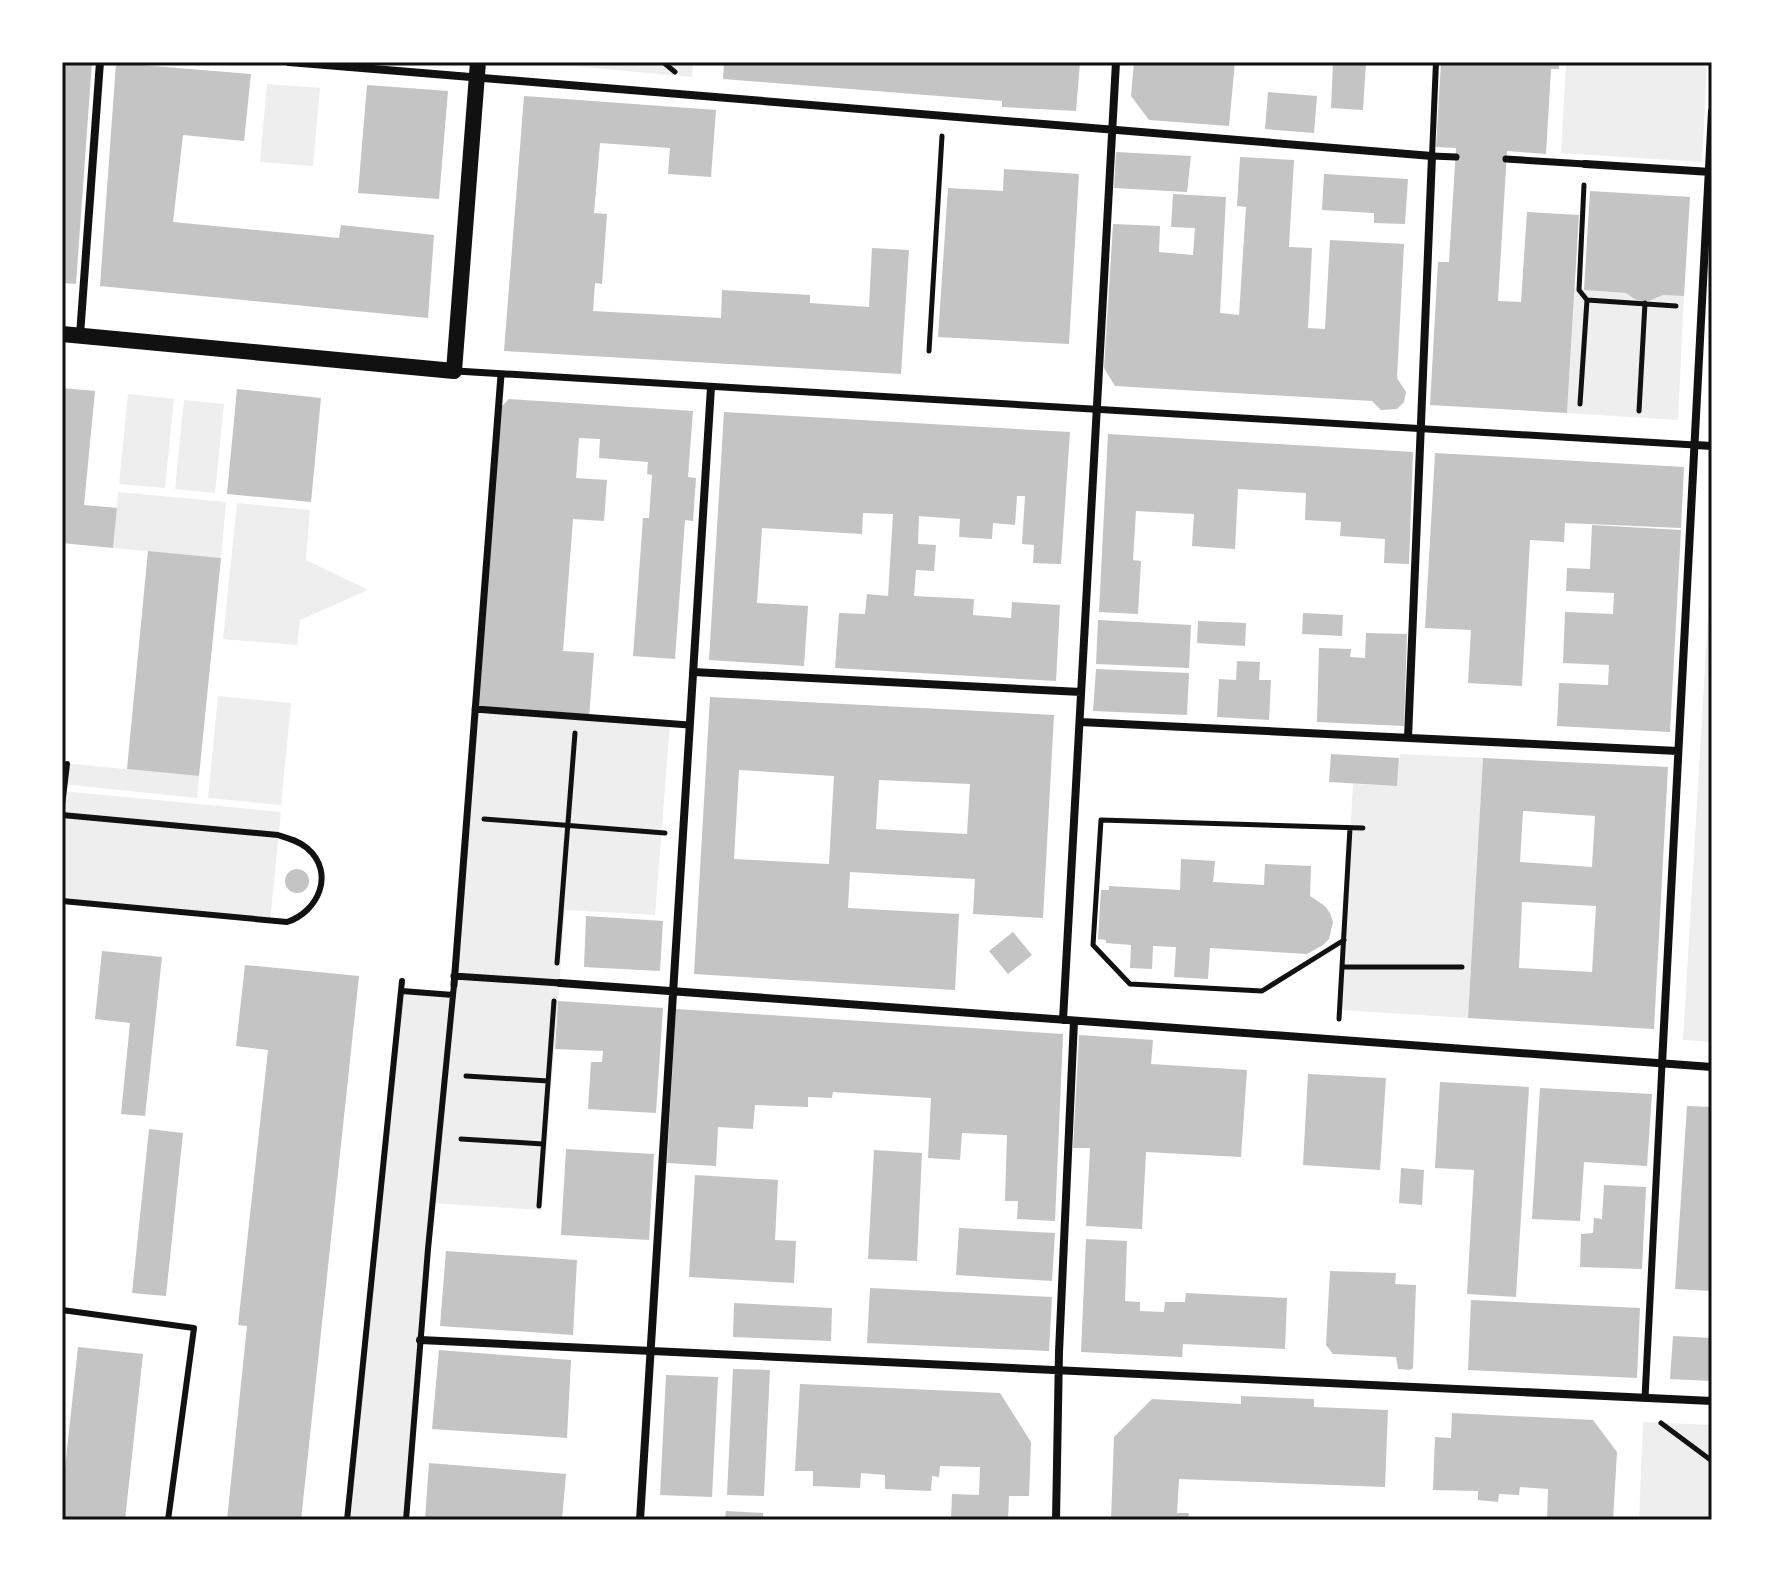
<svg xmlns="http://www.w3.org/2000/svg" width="1774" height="1582" font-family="'DM Sans',sans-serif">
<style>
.green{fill:#eee}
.building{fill:#c4c4c4;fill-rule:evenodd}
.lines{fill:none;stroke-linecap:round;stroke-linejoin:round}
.path{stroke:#111;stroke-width:5}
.service{stroke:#111;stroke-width:6}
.pedestrian{stroke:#111;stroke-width:7}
.minor{stroke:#111;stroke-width:8}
.secondary{stroke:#111;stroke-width:16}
.neatline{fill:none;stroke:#111;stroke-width:3}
</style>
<rect width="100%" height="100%" fill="#fff"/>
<path class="green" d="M527,62H693L692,77Z
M1566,62H1707L1702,162L1561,153Z
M267,84L320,88L313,166L260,162Z
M1575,289L1626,293L1636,300L1647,302L1663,295L1684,296L1678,420L1567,413Z
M128,394L174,399L165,488L119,484Z
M184,400L224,404L215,493L175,489Z
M118,492L226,502L221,558L113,548Z
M237,503L310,510L306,560L368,590L300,620L297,645L223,639Z
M1712,547V1042L1683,1040Z
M218,696L291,703L281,805L208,798Z
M475,709L670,724L655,915L565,910L542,1210L432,1203L406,1520H347L402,991L452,995Z
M1400,754L1483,758L1468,1018L1340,1010L1353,784L1397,786Z
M62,763L199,776L197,798L62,784Z
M62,791L281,812L270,921L62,901Z
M1643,1422L1712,1425V1520H1639Z"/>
<path class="building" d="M62,62H92L76,284L62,283Z
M724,62H1080L1076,111L1002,107V101L723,79Z
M1134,62H1235L1229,126L1149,120L1131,96Z
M1333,62L1366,63L1363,110L1331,108Z
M1441,62H1559V69H1551L1546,154L1507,151L1498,301L1521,302L1527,212L1579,215L1567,413L1430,405L1438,262H1449L1456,148L1436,147Z
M116,63L251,74L244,141L183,135L173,222L339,238L341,225L434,235L428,318L100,286Z
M367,85L448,91L439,199L358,193Z
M1268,92L1317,96L1314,133L1265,129Z
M524,96L716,110L711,177L668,174L670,148L600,143L594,213L607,214L602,284L595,283L593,311L721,318L722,290L810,295V303L869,307L872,248L909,250L901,374L504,351Z
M1116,152L1191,156L1187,192L1114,188Z
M1240,157L1294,160L1289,247L1312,248L1308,328L1325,329L1330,240L1404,244L1397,378L1406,392L1404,402L1397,409L1381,410L1372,401L1115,386L1104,368L1113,224L1160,226L1159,252L1193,255L1195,228L1171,227L1173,194L1226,197L1220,313L1239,315L1246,207L1237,206Z
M1004,169L1079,174L1069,344L938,337L948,188L1003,191Z
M1324,174L1408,179L1405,224L1374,223V213L1322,210Z
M1590,191L1690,197L1684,296L1663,295L1647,302L1636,300L1626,293L1584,290Z
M62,388L95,391L84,505L117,508L113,548L62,543Z
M237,389L321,398L311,502L227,494Z
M509,399L693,411L688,477L696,478L693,521L685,520L675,659L633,656L643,518H649L652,475L647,474L648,462L599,458L600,439L579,438L576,478L607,480L604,521L573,519L563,651L594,653L589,718L475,709L499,409Z
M724,412L1070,432L1061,564L1033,563L1034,545L1022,544L1025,496H1017L1015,525L993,523L992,539L959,537L960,519L919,516L918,544L936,545L934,571L916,570L914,596L974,599L973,615L1011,618L1012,602L1060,605L1056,681L835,668L839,613L865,614L867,594L888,596L893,514L863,513L862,534L762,528L757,603L808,606L804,666L709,660Z
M1108,434L1413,452L1409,564L1384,563L1385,539L1340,536L1341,522L1305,520L1306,493L1238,489L1235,549L1192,546L1194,514L1136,511L1133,560L1141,561L1138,614L1099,612Z
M1435,453L1684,467L1681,528L1565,523L1564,542L1530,540L1522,686L1468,683L1471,630L1425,628Z
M1592,525L1681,530L1670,732L1557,726L1559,683L1608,685L1609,665L1563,663L1565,612L1613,614L1614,593L1566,591L1567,568L1590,569Z
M148,551L221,558L199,776L127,769Z
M1303,613L1343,615L1342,636L1302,634Z
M1098,620L1191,625L1189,668L1096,664Z
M1198,621L1246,623L1245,646L1197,643Z
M1366,633L1407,634L1404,726L1317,722L1319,648L1351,649L1350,657L1365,658Z
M1237,661L1260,662L1259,680H1271L1269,720L1217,717L1219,679L1236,680Z
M1096,669L1189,673L1187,715L1093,711Z
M710,697L1054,715L1043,918L973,914L975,879L850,872L848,908L959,914L955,990L694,974ZM739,770L834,776L829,864L734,859ZM879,780L970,784L967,834L876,829Z
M1331,754L1399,758L1397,786L1329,782Z
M1483,758L1668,767L1654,1029L1468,1018ZM1523,811L1595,816L1592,867L1520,862ZM1522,902L1596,906L1592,972L1519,968Z
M1181,859L1215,861L1213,882L1264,885L1265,864L1311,866L1310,896L1325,906L1330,913L1333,922L1329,939L1323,945L1307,954L1210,948L1208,979L1174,977L1176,947L1153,946L1152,969L1130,968L1131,945L1106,943V940L1098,939L1101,890H1109V886L1180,890Z
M285 881a12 12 0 1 1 24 0a12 12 0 1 1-24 0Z
M586,916L663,921L660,971L584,967Z
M1013,932L1032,955L1008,974L989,951Z
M102,951L162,957L145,1116L121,1114L130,1023L95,1019Z
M245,965L359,976L301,1520H227L247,1326L238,1325L268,1050L236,1046Z
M558,1001L663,1008L656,1113L588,1109L591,1062H602L603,1051L555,1049Z
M676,1009L1063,1034L1055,1221L1017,1219L1018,1201H1005L1007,1135L962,1133L960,1160L928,1158L931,1098L833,1092L832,1098L808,1097V1107L755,1105L753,1129L718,1127L716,1166L667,1163Z
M1079,1035L1153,1040L1151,1064L1247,1070L1241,1157L1146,1152L1142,1229L1086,1226L1090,1148H1073Z
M1308,1074L1386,1078L1380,1170L1303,1165Z
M1440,1082L1529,1087L1516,1297L1467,1294L1474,1170L1435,1168Z
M1540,1088L1652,1094L1647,1166L1584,1162L1580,1221L1532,1219Z
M1687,1106L1712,1107V1291L1675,1289Z
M149,1129L183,1133L166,1296L132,1293Z
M566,1149L654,1154L649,1240L561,1235Z
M874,1150L922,1153L917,1261L868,1259Z
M1401,1168L1424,1170L1422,1205L1399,1203Z
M695,1175L778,1180L775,1240L796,1241L794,1283L689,1277Z
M1604,1185L1646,1187L1642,1269L1580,1267L1581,1234L1593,1233L1594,1218L1602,1219Z
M959,1228L1055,1233L1052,1281L956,1275Z
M1086,1239L1127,1241L1125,1301L1140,1302V1311L1164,1312L1165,1302H1185L1186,1293L1287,1298L1285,1349L1183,1344L1182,1357L1081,1352Z
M446,1251L577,1260L573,1335L440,1326Z
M1330,1271L1396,1273L1395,1284L1416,1285L1413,1368L1410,1370L1398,1369L1396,1357L1333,1354L1326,1345Z
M870,1288L1052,1297L1049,1351L867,1343Z
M1471,1300L1640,1308L1637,1378L1468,1370Z
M734,1303L832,1308L831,1341L733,1337Z
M1673,1336L1712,1338V1381L1670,1379Z
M78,1347L143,1354L125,1520H62V1496Z
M439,1350L571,1360L567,1438L432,1429Z
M733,1369L770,1370L764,1496L727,1495Z
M666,1375L718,1377L712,1497L660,1495Z
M800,1384L1000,1393L1031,1442L1029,1496H1009L1008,1520H951L952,1494L979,1495L980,1467L940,1466L939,1477L932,1476L931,1491L885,1489V1475L861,1473L860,1488L813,1486V1471H795Z
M1241,1396L1314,1399V1407L1388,1410L1385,1487L1179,1479L1177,1513H1189L1188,1520H1111L1114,1437L1152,1399L1241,1404Z
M1452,1413L1593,1420L1617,1452L1613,1520H1547L1548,1489L1520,1487L1519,1495L1499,1494L1498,1502L1478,1500V1491L1433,1490L1435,1437L1451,1438Z
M429,1463L566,1474L562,1520H425Z
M726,1511L763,1513V1520H725Z"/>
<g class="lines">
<path class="path" d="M663,62L675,72
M1587,300L1676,306
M929,351L942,136
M1580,404L1587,300L1579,290L1584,185
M1639,411L1645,303
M484,819L665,833
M1344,940L1262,991L1130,984L1093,945L1101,820L1363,828
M557,963L575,733
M1343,967H1462
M1339,1019L1350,828
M466,1076L548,1081
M461,1139L543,1144
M539,1206L554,1001
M1661,1423L1712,1461"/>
<path class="service" d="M1432,156L1436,62
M62,806L67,764
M62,815L278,835C288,838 299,841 307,848C336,873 318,912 287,922L62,901
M402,991L453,995
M62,1310L194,1328L168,1520
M347,1520L402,981
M406,1520L428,1249L454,985"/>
<path class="pedestrian" d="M1432,156L1456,157
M1506,159L1585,164
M456,371L1695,445
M475,709L689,725
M454,976L560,983
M454,985L501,375
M1645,1398L1662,1064"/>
<path class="minor" d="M289,62L1432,156L1408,738
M1585,164L1711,172
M80,335L100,62
M1695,445L1712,446
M693,672L1081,692
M1080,722L1678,751
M560,983L1712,1067
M1063,1020L1116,62
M1662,1064L1712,111
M420,1340L1712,1401
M640,1520L711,387
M1056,1520L1059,1352L1074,1021"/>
<path class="secondary" d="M62,334L454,371L478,62"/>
</g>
<rect width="1774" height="1582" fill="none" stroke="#ffffff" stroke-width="128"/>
<rect x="64" y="64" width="1646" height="1454" class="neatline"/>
</svg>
